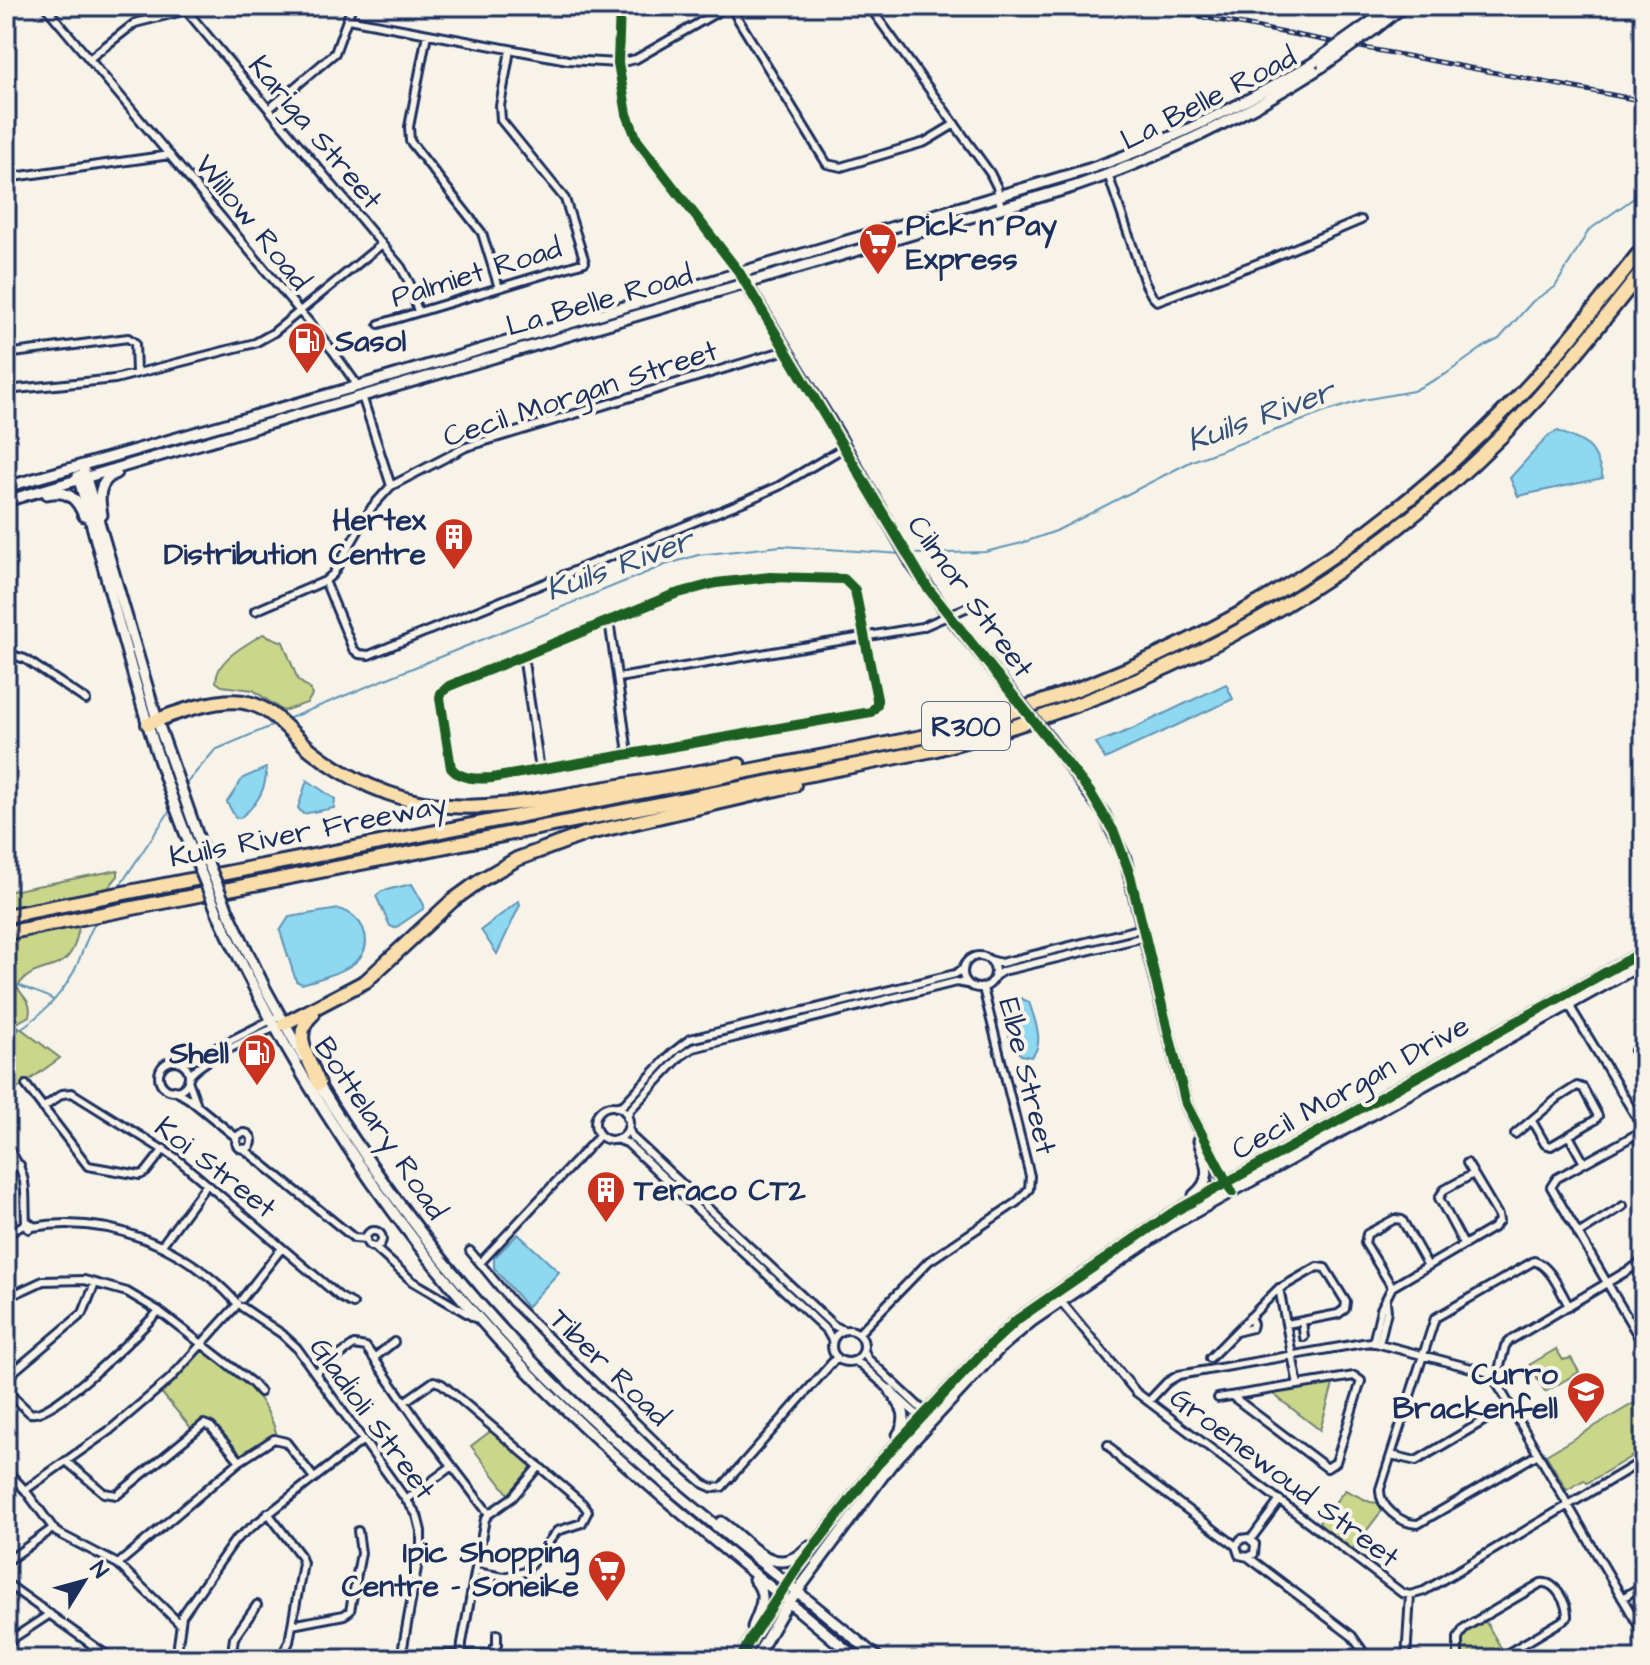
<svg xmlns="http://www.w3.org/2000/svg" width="1650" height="1665" font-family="'Architects Daughter',sans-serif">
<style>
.green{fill:#cad78a;stroke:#728374;stroke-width:2}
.water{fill:#8fd8f1;stroke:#6194b6;stroke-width:2}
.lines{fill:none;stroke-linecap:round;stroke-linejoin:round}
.stream{stroke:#6194b6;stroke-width:2}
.street-casing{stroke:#1b2f5e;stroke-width:12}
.secondary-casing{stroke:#1b2f5e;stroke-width:15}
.highway-casing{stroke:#1b2f5e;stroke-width:18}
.street{stroke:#f7f3e8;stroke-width:6}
.secondary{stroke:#f7f3e8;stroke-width:9}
.highway{stroke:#f9deab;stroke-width:12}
.rail-casing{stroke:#1b2f5e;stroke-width:5}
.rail{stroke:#f7f3e8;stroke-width:2;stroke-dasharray:6;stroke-linecap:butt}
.secondary-bridge-casing{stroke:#1b2f5e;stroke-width:15;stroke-linecap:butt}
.secondary-bridge{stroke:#f7f3e8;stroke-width:9}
.cycleway-casing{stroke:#f7f3e8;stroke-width:15}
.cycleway{stroke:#1b5e20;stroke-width:10}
.labels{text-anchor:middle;stroke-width:8;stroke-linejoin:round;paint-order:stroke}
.shield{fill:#f7f3e8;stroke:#5d6a87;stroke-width:2}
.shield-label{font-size:28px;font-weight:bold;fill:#1b2f5e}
.street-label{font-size:30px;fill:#1b2f5e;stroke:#f7f3e8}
.poi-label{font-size:30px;font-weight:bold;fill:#1b2f5e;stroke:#f7f3e8;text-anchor:end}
.water-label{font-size:32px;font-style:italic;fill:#32517b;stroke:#f7f3e8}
</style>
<rect width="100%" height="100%" fill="#f7f3e8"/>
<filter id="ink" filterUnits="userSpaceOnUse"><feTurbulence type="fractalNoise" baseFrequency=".0125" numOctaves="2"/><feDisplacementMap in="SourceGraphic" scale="16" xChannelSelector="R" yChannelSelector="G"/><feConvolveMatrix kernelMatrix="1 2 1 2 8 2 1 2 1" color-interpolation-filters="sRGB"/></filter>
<g filter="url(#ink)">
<path class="green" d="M263,634L283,642L298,680L310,689L312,695L307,703L283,711L253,690L222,686L216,682C216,659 246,645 263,634Z
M118,870V876L108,888L6,908V892Z
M79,925C72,983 39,955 17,987C23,997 33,1003 29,1016L15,1024L60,1058L6,1097V940Z
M1556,1349L1563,1360L1571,1358L1579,1372L1545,1392L1529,1365Z
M206,1351C239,1372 266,1397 277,1435L243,1456L235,1453L210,1423L201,1422L192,1429L160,1391L199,1352Z
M1334,1381L1320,1430L1273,1394L1272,1392Z
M1641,1399L1644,1403V1449L1587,1483L1584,1480L1567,1490L1546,1455Z
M492,1430L532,1467L510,1496L471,1446Z
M1345,1490L1370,1502L1378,1503L1383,1509L1351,1551L1317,1525Z
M1484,1619L1504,1653L1494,1659H1460C1461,1633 1462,1632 1484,1619Z"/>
<path class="water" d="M1558,431C1591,446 1593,443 1603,478L1518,496L1510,478L1549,435Z
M1226,684L1233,699L1105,759L1096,743L1130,730Z
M266,768C267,789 257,805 240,818L235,817L227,802L243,778Z
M307,780L335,799L334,808L303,814L298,808Z
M412,884L424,905L423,909L395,928L390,926L376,896L382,891Z
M519,901L520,905L497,954L481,930Z
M339,909C350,912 358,918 363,928C379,966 327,976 302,984L296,981L280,931L289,917Z
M1018,997L1029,1002C1034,1018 1046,1044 1031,1057L1021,1055L1011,1045L1004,1012L1008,1004Z
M518,1234L559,1272L527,1307L494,1268V1258Z"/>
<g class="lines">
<path class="stream" d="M909,554L985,552L1022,543L1056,531L1192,461L1328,411L1363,400L1413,391L1446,374L1485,346L1499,339L1533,301L1555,287L1589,230L1634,198L1644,186
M285,720L665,565L698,555L782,546L902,554
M184,786L215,750L276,724
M117,890L171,809
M19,985C30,991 46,994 53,1000
M6,1038C34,1021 57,1003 73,973C82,957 85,938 96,922"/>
<g class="street-casing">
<path id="street" d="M45,6L333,351L358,386
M620,6C618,54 616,108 643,150L739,272
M730,6L827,164L841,167L925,142L955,124
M869,6L990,173L997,187L1001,208
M186,10L401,267L410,284L418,312
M348,19L568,60L618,63L636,59L728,6
M427,34L409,127L410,141L482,233L499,288
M89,59L135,23L203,6
M269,109L335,53L352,6
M1108,174L1145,283L1152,296L1157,301L1269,259L1361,220
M6,178L170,155
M379,324L585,262L565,199L501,120L500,106L510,50
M6,354L128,338L135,343L136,373
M6,390L115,379L255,343L273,333L382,244
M362,396L391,486
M770,577L844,579L855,590L877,699V705L871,712L492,778C478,779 461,780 451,768L440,698L441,693L449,686L675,594L716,583Z
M325,581L353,649L359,654L369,655L750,499L779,486L845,447
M255,611L325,581L333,574L372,507L391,486L466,447L786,350
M609,620L628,753
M6,653L25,659L86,700
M523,655L540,770
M618,678L922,627L968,607
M963 972a16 16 0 1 1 32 0a16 16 0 1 1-32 0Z
M990,960L1001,963L1143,928
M995,976L1003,971L1145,937
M1563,995L1644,1130
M1644,1043L1635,1051L1644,1068
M159 1076a15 15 0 1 1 30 0a15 15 0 1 1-30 0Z
M181,1062L194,1059L275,1018
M189,1077C200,1060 259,1034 279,1026
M188,1080L196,1102
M26,1085L88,1166L140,1175L146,1172L164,1149
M174,1090L189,1099L237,1138
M595 1123a17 17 0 1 1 34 0a17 17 0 1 1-34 0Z
M616,1107L624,1104L672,1053L690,1039L955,974L963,969
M43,1108L62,1094L72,1093L176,1158L340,1297L353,1304
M627,1118L630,1110L681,1056L693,1048L956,982L967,984
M628,1128L632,1137L833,1325L843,1330
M1644,1130L1557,1178L1551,1187L1644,1346
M236 1141a8 8 0 1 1 16 0a8 8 0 1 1-16 0Z
M1515,1134L1558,1098L1577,1086L1583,1088L1598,1116L1595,1120L1551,1146L1545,1144L1532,1121
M600,1135L480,1263L512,1302L665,1451L704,1484L713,1488L722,1487L837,1357
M1569,1136L1584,1163
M616,1139L627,1143L827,1331L832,1340
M6,1145C30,1179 24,1185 26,1223
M244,1149L354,1238L366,1239
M6,1172L20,1165
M28,1222L32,1225L29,1229L25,1226Z
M32,1227C109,1214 185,1246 237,1303
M366 1239a8 8 0 1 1 16 0a8 8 0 1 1-16 0Z
M1578,1234L1623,1206
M6,1235L25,1224
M162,1245L207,1184
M1464,1245L1439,1198L1444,1190L1473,1174
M374,1247L412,1281L475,1318
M470,1251L480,1263
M1644,1261L1509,1341L1505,1346L1496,1382L1644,1635
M1392,1287L1365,1243L1367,1234L1395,1219L1402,1220L1428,1266
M1279,1288L1298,1385
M6,1298L43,1281L84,1280L127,1292L159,1311L251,1382L260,1392
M242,1299L282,1248
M1059,1299L1136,1392L1402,1593L1410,1595L1424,1591L1644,1460
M242,1307L282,1334L297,1348L417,1515L421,1531V1545L403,1647V1659
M1302,1321L1304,1337
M832 1346a16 16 0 1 1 32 0a16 16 0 1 1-32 0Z
M1236,1332L1252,1328L1253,1324L1250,1317
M859,1333L929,1261L1017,1202L1029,1189L1030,1176L983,988
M1373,1343L1381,1309L1392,1287L1493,1228L1499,1221L1498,1215L1467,1163
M1379,1344L1387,1311L1386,1301
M864,1350L867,1358L928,1415
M374,1358L394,1342
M1210,1358L1277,1290L1317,1267L1325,1268L1346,1302L1345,1309L1338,1314L1287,1324
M854,1361L862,1365L924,1421
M315,1373L354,1345L366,1347L416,1419L489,1514
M6,1378L83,1313L95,1283
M6,1390L30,1413C52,1420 141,1330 159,1311
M1218,1398L1354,1376L1361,1381L1336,1462L1327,1468L1232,1396
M1149,1401L1167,1382L1179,1375L1363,1343L1372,1342L1498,1375
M404,1402L434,1381L442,1384L582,1503L588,1511L582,1523L557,1531L525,1572L504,1577L476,1572
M1108,1445L1122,1461L1236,1546
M1538,1454L1418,1524C1401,1524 1379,1507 1380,1489L1435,1318L1534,1261C1551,1266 1560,1291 1569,1306
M1391,1455L1416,1461L1509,1406
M66,1461L104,1493L117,1495L204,1424L211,1427L240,1461
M6,1470L25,1490L56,1532L118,1564L179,1623
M25,1490L110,1430L170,1379L237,1305
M406,1500L452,1466
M268,1513L300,1555L303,1563L289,1642L280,1659
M489,1514L513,1497L539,1466
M1251,1539L1280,1500
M1248,1557L1254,1554L1255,1544L1248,1538L1241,1539L1236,1546L1239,1555L1248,1557L1352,1636L1362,1650
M6,1562L52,1529
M118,1564L240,1461L274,1439L286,1442L314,1478
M6,1583L112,1659
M1622,1598L1644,1585
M292,1625L344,1615L350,1611L361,1553L358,1531
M6,1643L50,1614
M489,1654L497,1645V1634
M403,1655L489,1654L492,1659
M176,1659L182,1616L235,1540L362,1441
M231,1659L234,1638L257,1605
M461,1659L462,1643L485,1519L489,1514
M1406,1659L1410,1595
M1458,1659V1638L1464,1628L1541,1583C1556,1581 1568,1605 1567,1618L1498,1659"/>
</g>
<g class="secondary-casing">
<path id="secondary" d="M1371,22L1391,6
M1375,29L1404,6
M742,277L838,434L913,566L949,616L1012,693
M84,471L157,720L205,856
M78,476C115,604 144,734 195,858
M6,487L358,386L1089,169C1168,142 1241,106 1313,63
M47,494C67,489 77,498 84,516
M6,501L1076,186C1163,156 1245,116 1323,66
M102,515C99,498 97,482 116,473
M1050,740L1104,814L1125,858L1186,1104L1229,1188
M229,913L265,988L303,1057
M218,914C300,1091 408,1252 546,1390C643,1487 753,1571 857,1659
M316,1080C391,1202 481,1316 586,1414C679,1500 782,1577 879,1659
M1194,1195C1215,1179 1205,1162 1199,1141
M890,1390C902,1406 910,1417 898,1435
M721,1522C749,1541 775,1583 808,1547
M753,1627C760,1608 769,1596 754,1579
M740,1659L751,1638L795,1571L878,1464L989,1346L1018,1319L1172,1213L1644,951
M755,1659L784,1609L891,1465L1000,1348L1032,1321L1172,1225L1644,963"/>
</g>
<g class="highway-casing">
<path id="highway" d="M148,724C173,713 221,696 248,703C273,708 291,734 311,750C346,778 392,800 438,805C489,811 539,800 589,791C639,783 689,774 739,765
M6,916L922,737C1148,682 1355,570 1515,400C1561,352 1602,299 1644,247
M6,933L933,750C1167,688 1371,580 1536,400C1574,358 1609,313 1644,269
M313,1014C289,1035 311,1061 319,1084
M284,1024L366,981L452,901L481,880L517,859L585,834L794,785"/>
</g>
<use href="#street" class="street"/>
<use href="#secondary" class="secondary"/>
<use href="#highway" class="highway"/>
<g class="rail-casing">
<path id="rail" d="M1144,6L1644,101"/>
</g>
<use href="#rail" class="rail"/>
<g class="secondary-bridge-casing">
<path id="secondary-bridge" d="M1313,63L1371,22
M1323,66L1375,29
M1012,693L1050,740
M205,856L229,913
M195,858L218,914"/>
</g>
<use href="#secondary-bridge" class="secondary-bridge"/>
<g class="cycleway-casing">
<path id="cycleway" d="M620,6L618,63L627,114L637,140L739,272L927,587L1090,792L1114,832L1130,875L1186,1104L1232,1192
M770,577L844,579L855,590L877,699V705L871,712L492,778C478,779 461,780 451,768L440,698L441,693L449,686L675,594L716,583Z
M740,1659L751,1638L795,1571L878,1464L989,1346L1018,1319L1172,1213L1644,951"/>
</g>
<use href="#cycleway" class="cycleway"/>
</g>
</g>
<defs>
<g id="supermarket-pin" transform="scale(2)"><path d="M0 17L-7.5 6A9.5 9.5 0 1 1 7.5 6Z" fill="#c8321e" stroke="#f7f3e8"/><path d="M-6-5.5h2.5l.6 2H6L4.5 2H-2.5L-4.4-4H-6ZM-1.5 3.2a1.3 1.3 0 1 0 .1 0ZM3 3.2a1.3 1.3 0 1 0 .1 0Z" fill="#fff"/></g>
<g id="fuel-pin" transform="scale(2)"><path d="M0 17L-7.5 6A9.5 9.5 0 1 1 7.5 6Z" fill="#c8321e" stroke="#f7f3e8"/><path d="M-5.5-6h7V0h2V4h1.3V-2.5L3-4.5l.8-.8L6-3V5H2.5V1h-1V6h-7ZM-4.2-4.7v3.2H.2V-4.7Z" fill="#fff"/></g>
<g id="building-pin" transform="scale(2)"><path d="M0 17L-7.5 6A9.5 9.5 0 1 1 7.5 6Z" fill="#c8321e" stroke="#f7f3e8"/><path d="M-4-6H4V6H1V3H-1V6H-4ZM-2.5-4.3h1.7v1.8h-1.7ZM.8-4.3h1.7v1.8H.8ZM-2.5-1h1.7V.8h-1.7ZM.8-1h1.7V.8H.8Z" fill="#fff"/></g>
<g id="school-pin" transform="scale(2)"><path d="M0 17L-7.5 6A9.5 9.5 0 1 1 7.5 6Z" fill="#c8321e" stroke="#f7f3e8"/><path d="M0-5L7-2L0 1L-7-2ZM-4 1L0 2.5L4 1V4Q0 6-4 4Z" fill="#fff"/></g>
</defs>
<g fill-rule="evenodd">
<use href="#supermarket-pin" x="878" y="242"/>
<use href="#fuel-pin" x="307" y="341"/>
<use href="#building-pin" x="454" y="537"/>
<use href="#fuel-pin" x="257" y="1053"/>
<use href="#building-pin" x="606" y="1190"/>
<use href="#school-pin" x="1586" y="1391"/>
<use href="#supermarket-pin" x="607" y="1569"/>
</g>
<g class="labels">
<rect class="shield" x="922" y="702" width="88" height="48" rx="6"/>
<g class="shield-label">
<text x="966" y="736">R300</text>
</g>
<g class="street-label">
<text transform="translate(1208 98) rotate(-27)" y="10">La Belle Road</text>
<text transform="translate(316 132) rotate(50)" y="10">Kariga Street</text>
<text transform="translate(253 222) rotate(51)" y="10">Willow Road</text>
<text transform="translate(476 272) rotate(-17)" y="10">Palmiet Road</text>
<text transform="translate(599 300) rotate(-16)" y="10">La Belle Road</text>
<text transform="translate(580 393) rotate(-18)" y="10">Cecil Morgan Street</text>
<text transform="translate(971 596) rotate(54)" y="10">Cilmor Street</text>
<text transform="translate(308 830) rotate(-11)" y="10">Kuils River Freeway</text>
<text transform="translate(1028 1076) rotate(76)" y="10">Elbe Street</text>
<text transform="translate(1350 1087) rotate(-29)" y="10">Cecil Morgan Drive</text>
<text transform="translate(381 1128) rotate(56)" y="10">Bottelary Road</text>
<text transform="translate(216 1167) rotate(38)" y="10">Koi Street</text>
<text transform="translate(610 1367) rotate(44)" y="10">Tiber Road</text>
<text transform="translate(373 1418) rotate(54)" y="10">Gladioli Street</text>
<text transform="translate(1285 1477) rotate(37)" y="10">Groenewoud Street</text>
</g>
<g class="poi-label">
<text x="906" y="235" text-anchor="start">Pick n Pay<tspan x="906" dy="34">Express</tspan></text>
<text x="335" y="351" text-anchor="start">Sasol</text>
<text x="426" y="530">Hertex<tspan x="426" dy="34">Distribution Centre</tspan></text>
<text x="229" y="1063">Shell</text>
<text x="634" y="1200" text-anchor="start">Teraco CT2</text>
<text x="1558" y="1384">Curro<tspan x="1558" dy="34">Brackenfell</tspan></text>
<text x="579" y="1562">Ipic Shopping<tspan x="579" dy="34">Centre - Soneike</tspan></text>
</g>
<g class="water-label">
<text transform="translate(1260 415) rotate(-20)" y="11">Kuils River</text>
<text transform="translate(619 564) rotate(-20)" y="11">Kuils River</text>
</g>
</g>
<rect width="1650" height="1665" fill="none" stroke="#f7f3e8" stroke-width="32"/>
<rect x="16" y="16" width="1618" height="1633" fill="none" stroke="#1b2f5e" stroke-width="3" filter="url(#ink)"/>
<g transform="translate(84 1581) rotate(53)" stroke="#f7f3e8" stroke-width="6" paint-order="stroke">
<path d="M0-6L14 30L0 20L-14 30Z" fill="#1b2f5e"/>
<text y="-12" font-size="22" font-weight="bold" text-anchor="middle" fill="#1b2f5e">N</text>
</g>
</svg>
